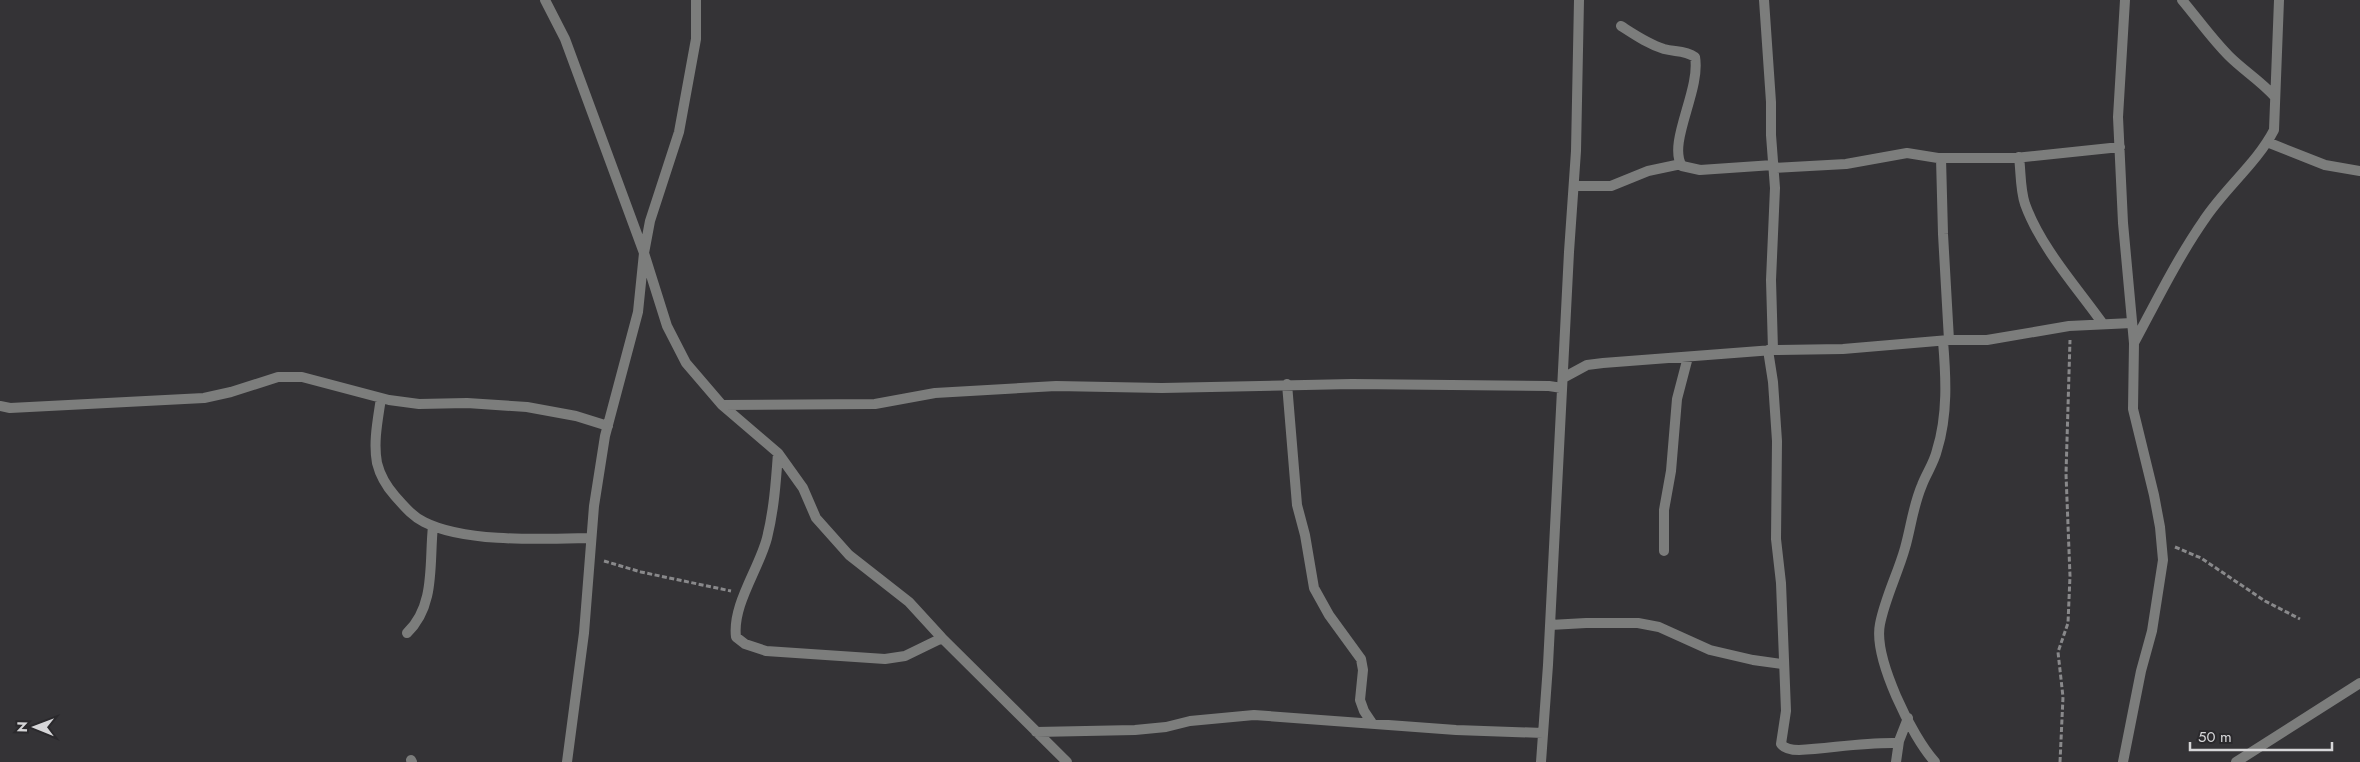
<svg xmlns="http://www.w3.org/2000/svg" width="2360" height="762" font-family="Jost,sans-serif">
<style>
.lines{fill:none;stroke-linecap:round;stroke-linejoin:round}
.path{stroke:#89898b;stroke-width:3;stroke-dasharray:5 2.5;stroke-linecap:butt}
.street{stroke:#7c7d7c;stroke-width:10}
</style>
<rect width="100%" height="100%" fill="#343336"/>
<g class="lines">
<path class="path" d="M2175,547L2201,558L2265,601L2300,619
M604,561L641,572L731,591
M2060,762L2063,697L2058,652L2068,623L2070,576L2066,474L2070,340"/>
<path class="street" d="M545,0L565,39L644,253L667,326L686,363L722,405L778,453L803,488L816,518L849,555L909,602L942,638L1067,762
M1764,0L1771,102V135L1775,188L1771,280L1773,350
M2182,0C2198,19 2212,39 2229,56C2244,71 2261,81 2275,97
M1621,26C1635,35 1648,44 1664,49C1675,52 1685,50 1695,57C1701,90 1667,143 1682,166L1700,170L1773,165
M2267,142L2325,165L2360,171
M2019,157C2021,172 2020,189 2025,204C2041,248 2076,286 2103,324
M1941,158L1943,234L1949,340
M1773,168L1846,164L1907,153L1938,158H2015L2120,147
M1574,186H1611L1648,171L1681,164
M2134,343C2156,302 2177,259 2204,220C2225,188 2257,163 2274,130L2279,0
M1768,350L1773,382L1777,441L1776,539L1781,583L1786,711L1781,744C1785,749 1792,750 1799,750C1833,748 1864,742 1898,743
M1563,378L1587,365L1603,363L1773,350L1843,349L1949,340H1987L2069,326L2132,323
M1287,384L1297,505L1305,535L1314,588L1329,615L1361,659L1363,670L1360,700L1364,711L1372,723
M381,398C378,419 373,442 377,463C380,475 387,487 395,496C404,506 412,516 424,522C465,543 544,539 590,538
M722,405L875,404L935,393L1056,386L1162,388L1352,384L1549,386L1562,388
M0,406L10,408L204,398L231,392L278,377H302L389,400L419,404L467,403L527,407L576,416L608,426
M778,453C776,481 774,510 767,538C759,569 732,605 736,637L745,644L766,651L885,659L905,656L942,638
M1664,551V510L1671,471L1677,399L1688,357
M1550,625L1586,623H1638L1659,627L1710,650L1753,660L1782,664
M407,633C436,606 429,562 433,526
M1036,732L1135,730L1166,727L1190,721L1254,715L1456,730L1543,733
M411,760L412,762
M567,762L584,633L594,506L605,436L638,312L644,253L650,221L679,132L696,39V0
M1541,762L1548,665L1569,252L1576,151L1579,0
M1896,762L1899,741L1908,718
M1935,762C1912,737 1873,658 1880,624C1885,598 1898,573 1905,548C1911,527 1913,506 1922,485C1926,474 1934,463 1937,450C1948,415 1946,377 1943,341
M2123,762L2141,671L2152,631L2163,560L2160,527L2154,495L2133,409L2134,343L2123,223L2118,117L2125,0
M2236,762L2360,683"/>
</g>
<g transform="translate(35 727) rotate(271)" stroke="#2a292c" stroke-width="4" paint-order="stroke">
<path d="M0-4L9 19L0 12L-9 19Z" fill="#d6d6d8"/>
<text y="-8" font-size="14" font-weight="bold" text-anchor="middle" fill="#d6d6d8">N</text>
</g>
<path d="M2190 742v8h142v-8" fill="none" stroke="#d6d6d8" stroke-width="2.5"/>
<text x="2198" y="742" font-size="15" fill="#d6d6d8" stroke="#2a292c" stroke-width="4" paint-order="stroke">50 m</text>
</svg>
